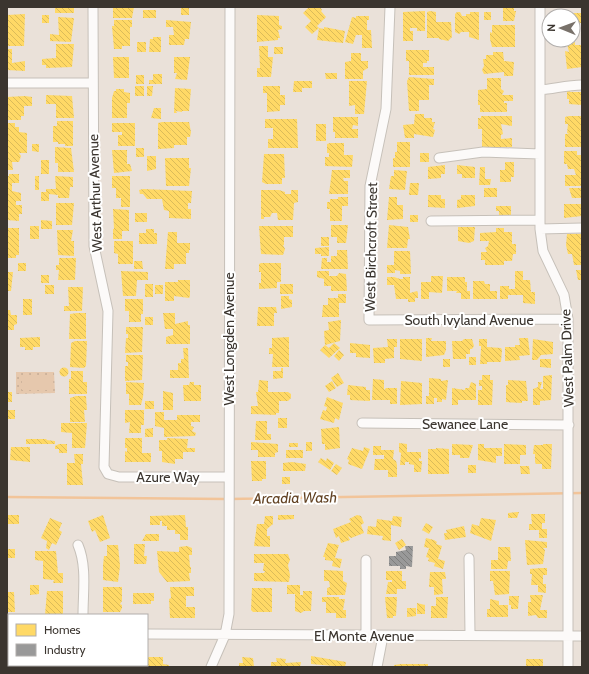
<svg xmlns="http://www.w3.org/2000/svg" width="589" height="674" font-family="Cabin,sans-serif">
<style>
.park{fill:url(#park-dots)}
.pitch{fill:#e6c8ad}
.homes{fill:url(#homes-back-hatch)}
.industry{fill:url(#industry-back-hatch)}
.lines{fill:none;stroke-linecap:round;stroke-linejoin:round}
.stream{stroke:#f2c499;stroke-width:2.5}
.minor-casing{stroke:#c6c0b9;stroke-width:11}
.minor{stroke:#fcfaf9;stroke-width:9}
.labels{text-anchor:middle;stroke-width:4;stroke-linejoin:round;paint-order:stroke}
.street-label{font-size:14px;fill:#3b352f;stroke:#fff}
.water-label{font-size:15px;font-style:italic;fill:#624223;stroke:#fff}
</style>
<defs>
<pattern id="park-dots" width="8" height="8" patternUnits="userSpaceOnUse"><rect width="8" height="8" fill="#e6c8ad"/><path d="M2 2h.1M6 6h.1" fill="none" stroke="#c6ac95" stroke-width="1.8" stroke-linecap="round"/></pattern>
<pattern id="homes-back-hatch" width="6" height="6" patternUnits="userSpaceOnUse"><rect width="6" height="6" fill="#ffd966"/><path d="M-1 5l2 2M0 0l6 6M5-1l2 2" fill="none" stroke="#dbbb59"/></pattern>
<pattern id="industry-back-hatch" width="6" height="6" patternUnits="userSpaceOnUse"><rect width="6" height="6" fill="#999"/><path d="M-1 5l2 2M0 0l6 6M5-1l2 2" fill="none" stroke="#7e7e7d"/></pattern>
</defs>
<rect width="100%" height="100%" fill="#eae1d9"/>
<path class="park" d="M16,372H54L55,393L16,394Z"/>
<path class="pitch" d="M22,376H51V390H22Z"/>
<path class="homes" d="M55,7H74V13H55Z
M113,7H134L132,18H113Z
M181,7H189V15H181Z
M309,7H320L322,10L321,11L326,17L317,26L319,28L312,34L305,27L311,21L303,13Z
M503,8H514V11H516L514,21H503Z
M143,10H156V18H143Z
M425,11V31H417V28H410V31H413V41H403V12Z
M430,11L436,12V22H451L452,37L448,41L439,39V38H427V12Z
M457,12H460L462,16H466V14H470V12H479V40L469,37V32H461L459,34L455,32V14Z
M484,12H491V20H484Z
M572,13H581V23H574V29H573V16H564V14Z
M25,14L24,46H7V15Z
M42,15H49V23H42Z
M257,15L279,16V25L282,26V29L278,30L280,38H278V40L257,42Z
M356,16H369V20H367V30H371L372,48H362V35H356L353,44L345,42L352,17L356,18Z
M58,17L74,18L71,42L50,41V34L59,35Z
M114,20H132V27H130V46H122V49H114L112,26H114Z
M166,20L191,22L189,39H185L184,45H169V35H174L173,27H166Z
M492,25H515V47H492L490,39V32L492,33Z
M324,27L345,31L343,43L317,40L319,28L324,29Z
M153,37H161V52H149L150,39H153Z
M137,42H146V52H137Z
M575,42V45H582V67L567,69L565,51L569,52L567,44Z
M56,44H74L72,67L46,68V65H42V59L56,58Z
M259,46H268V57H273L271,77H257V68H260Z
M274,47H283V54H274Z
M7,49H12V63L25,61V71L7,70Z
M406,50H429V61H427V63H423V67H434V75H409V61H406Z
M493,52H503L504,61L514,62L513,76H504V72L484,74L482,70L484,66L483,59H486V55H493Z
M351,53H361V61H368V68L363,71V79H345V62L351,61Z
M113,57H129V78H114Z
M174,57H190L187,80L175,79L177,73H174Z
M325,73H337V79H326Z
M153,74H162V84H149V80H153Z
M136,75H144V84H136Z
M409,77L434,79V85H429V100H419V111H409L407,81Z
M487,78H501V89L504,91L502,95H513V101H504V103H507V112H480V105H478V90L487,89Z
M294,81H312V88H302V92H293Z
M349,81H367L364,114H355V105L349,106Z
M135,86H144V96H135Z
M147,86H153L152,96H147Z
M263,86H280V95H285V105H280V111L267,112V93H263Z
M175,88L191,89L189,111H182V112L176,111L177,113H174Z
M567,88H570V92H582V105L569,104V99H567Z
M116,89H124V92L130,93V103H127V118H112V98L114,91H116Z
M46,95L72,96L74,118H56V104H46Z
M25,96L32,97V106H24V116H21V120H7V97Z
M154,108H161V119L151,118Z
M415,114H424V118H432V122H435L433,129L435,130L433,137L414,134V138H405L403,125L414,124Z
M481,116H512V126L501,124L503,134L501,135V139L512,138V147H482V129H478V118H481Z
M569,116H582L581,147H565V134H569L567,133L568,124H565V117Z
M333,117H358V126L353,125L352,129H358V138H335V132H333Z
M265,119H297L298,148H268V139H273V128H265Z
M57,121H73V146H65V144H58V142H53V126H57Z
M162,122H189L191,132L190,137H187V145H174V148L158,149V123Z
M8,123H15V127H19V132L27,133V153H19L21,156L19,162H12L13,170H7Z
M112,123H135V146H118V135H122V132H112Z
M316,124H326V141H316Z
M397,142H410V167H393V158H395V152H397Z
M330,143H344V155H353L352,167L325,166V157H329V153H327V144Z
M32,144H39V152L32,151Z
M55,147L71,148L74,172H58V163H55Z
M136,148H144V157H136Z
M112,150H127V164H130L132,171L114,173Z
M564,151H577V155H582V186H565V175H576L574,169H568L567,164H564Z
M420,153H429V162H420Z
M264,154H284L285,178H282V184H266L262,182Z
M147,156H156V169L147,171Z
M165,158H189V168H191L189,186H166Z
M41,160H49V174H41Z
M505,162H514V177H511V182H500V170H505Z
M445,165V174H441V178L428,179V167Z
M457,165L475,167V178H462V174H457Z
M480,167H485V179H491L490,185H479Z
M332,170H350V178H343L344,181H348V194H329Z
M394,170L407,171L405,190L389,189L391,176H394Z
M9,174H19V183H12V191L21,193V201H16V205H22V214H19V221L7,220V176H9Z
M35,176H39V190H35Z
M55,176L73,177V187H70L69,198H58V195L49,194V201H41V192H46V189H56Z
M112,176H130V207H121V198H116V188H112Z
M410,183H419L418,195H409Z
M484,188H497V197H484Z
M569,188H582V198H572Z
M143,189L192,191L191,203H188V209H191V219L169,218V211L164,210L162,199H147L143,194H140L139,190Z
M261,190H279L285,192V194H291V190H298V202L294,203L293,220H278L277,213H272L270,217H264V219H261Z
M428,195H441V199H445V208L428,207Z
M461,195H475V206L457,208V200L461,199Z
M338,197H348V206H342V221H330V209H327V202H330V199H338Z
M389,197H397V205H403V219L387,220Z
M56,203H74L72,225H56Z
M564,204H582V216L564,218Z
M496,206H511V220L499,219V211H496Z
M113,209L129,210V231H122V239H113V229H114Z
M135,213H147V222H135Z
M410,215H418V222H410Z
M41,220L52,221V229H41Z
M331,225H348L346,243H337V237H331Z
M389,225L408,227L410,239H408L407,248H387Z
M30,226H39V239H30Z
M259,226H293V237H284V245H283L285,249L283,255L261,254Z
M458,227H475L474,241L469,243L458,241Z
M7,228H19V255H16V258H7Z
M496,228H504V232H512V244H516V254H513L512,261H504V265H485V260H481V252H487L485,248L488,246L489,241H480V233L496,232Z
M146,229H154V233H157V244H139V233H146Z
M57,230H73L71,241H74V256L58,255Z
M168,232H177V243H190V250H189V253H186V264H174V269H165Z
M567,234H582V265H574L572,254H568L566,245Z
M321,237H329V246H321Z
M114,241H133V264H118V254L114,253Z
M329,247V256H321V254H315V248Z
M337,250H347L348,269H321L322,258H327V262H331V256H337Z
M394,251H410L411,274H400V271L395,270V273H387V265H394Z
M59,258H76L75,280H58L59,270H56V265H59Z
M134,261H142L143,269H134Z
M18,263H26V271H18Z
M261,263H281V282H277V288L259,289V283H261V272H259V264Z
M576,270H582V280H578Z
M121,271L148,272V280H137L136,296H123Z
M317,271H329V276H337L339,273L346,274L347,291H331V286H324V279L317,277Z
M515,271H523V280H530L531,292H535V304L523,303V295H508V299H500V286H509V289H515Z
M7,272H13L11,291H7Z
M41,275H49V283H41Z
M431,276H443L442,293L429,292V299H421V282H431Z
M387,277H394L400,279H403V277H410V293L417,291L418,293V298H415V302H408V299H396L394,285H387Z
M447,277H465V282H467V291H470V299H461V293H456L457,291H447Z
M178,280H190V296L189,298L174,296V301H165V282H178Z
M473,281H484L485,284H490V291H497V299H473Z
M145,284H153V297H145Z
M280,284H293V294H280Z
M45,285H54V294H45Z
M155,285H163V294H155Z
M68,287H83L82,311H64V306H69Z
M338,294H346V303H339V317H322L323,305H328V298H338Z
M281,296H289V299L292,300V307L281,309Z
M23,299H32V315H23Z
M125,299H143V314H141V322H129V311H125Z
M258,307H276L277,313H274V326H257Z
M7,310H10L11,315H17V324L14,325V330H7Z
M77,313H86V339H69L70,314Z
M163,313H175V324L188,321V325H190V344H166V337L173,335V329H165Z
M145,317H153V325H145Z
M341,320L340,341L325,345L324,331L329,330L328,322Z
M126,327H143L142,352L125,353L126,338H128V334H126Z
M40,337V347H33V350H25V347H20V338Z
M289,337V367H272L273,354H269V348H272V338Z
M426,338H432L431,341H446V350L444,355L426,357Z
M519,338H528L530,355L519,356L520,360L505,361V347H515V345H520Z
M387,339H397V347H394V358L385,359V363H374L373,348L388,347Z
M400,339H422V361L400,359Z
M464,339H472L474,346L472,349H470V354H466V359H453L452,341H462Z
M479,339H487V347L501,348L502,350L501,362H487V364H480L481,348V346H479Z
M533,339L553,342V354L541,355L537,360H532Z
M75,341H87L86,366L84,368L70,367L71,343Z
M334,343L340,348L329,358L320,350L325,345L329,348Z
M350,343L370,345V358L356,357V353H350Z
M183,348H188L189,378H170V370H178V363H181V359H184Z
M339,350L344,355L339,361L334,356Z
M126,355H143L142,380L125,381V366H128V362H126Z
M469,357H476V365H469Z
M443,359H450V367H443Z
M540,359H551V368L540,367Z
M59.5 372a4.5 4.5 0 1 1 9 0a4.5 4.5 0 1 1-9 0Z
M281,368H283V378L273,379V371H281Z
M71,371H83V382H87V394H69V379H71Z
M338,373L344,383L337,387L331,378Z
M482,375H490V380H493L492,405H478V390H482V386H479V380H482Z
M552,375L551,400L540,401V405H533V389L538,387V382H542L540,389H543V376Z
M429,378L441,379V381L448,380L446,400L442,399V402H437V398H434V404H426V396H429Z
M373,379L384,380V390L386,388H397V404H390V400H372Z
M259,380L268,381V392H288L291,394V398L288,401H279V413H276V415L251,414V406H258L256,392H258Z
M508,380L526,381L528,401H522V403L506,402V385H508Z
M332,381L336,388L329,392L325,386Z
M401,381L422,383V404L400,405Z
M126,382L144,383L143,397L141,405H129V394H126Z
M190,382H194V385H201V401H184L183,385H189Z
M471,382L476,384V400H458V405H452V388L465,390V388H469Z
M348,385L366,387V390H370V401L350,400V395H347Z
M163,391L173,393V410H163Z
M7,392H12V402H7Z
M76,396H86L87,410H84L85,422H70V398Z
M327,397L343,403L339,420L335,418L334,423L320,419L323,410L326,411L327,407L324,406Z
M145,401H154V409H145Z
M7,410H15V419H7Z
M125,410H144V425H141V433H129L130,422L125,423Z
M155,412H164V420H177V415H200V422H191V426L194,427L192,431L196,433L195,436L164,437V428L155,426Z
M278,418H287V428H278Z
M256,421H267V434H271V440H255Z
M61,423H87L85,448H72V433L61,432Z
M339,427L340,448L325,450V444H322L321,429Z
M153,428V437H145V429Z
M125,438H142V453H151V462H125V451L127,452V448H125Z
M167,438L188,439L187,448H195V452H183V459H175V464L162,462V451H159V440H167Z
M26,439H47L46,440L55,441V444H26Z
M251,442L278,444V452L275,453V457H258V450H251Z
M306,442H312V451H306Z
M289,443H298V447H289Z
M399,443L407,444V452H421V459L419,458V461H422L421,472H414V465L409,464V462H405V465H400L401,453L399,452Z
M59,444H67V453H59V449H55V446Z
M452,444L473,445L469,458H460V455H452Z
M478,444H484V448H502V456H496V463L478,460Z
M504,444L526,445V455H520V464H504Z
M543,444H552L551,469H542V464H536L535,462V454H533L534,445H543Z
M373,446H381V450H394L393,459L396,461L397,465V477H388V470H374L375,459H384V455H373Z
M11,447H30V462L10,460Z
M364,447L370,449L362,469L348,464L349,460L347,459L352,448L363,451Z
M436,448L449,449V474H428V449H436Z
M286,450H303V458H286Z
M74,454H83V464H81L83,485H67V463H75Z
M321,458L326,461L327,458L334,463L330,470L318,462Z
M251,461H266V479H262V481H252Z
M292,462L306,464L305,471H283V463Z
M336,464L342,468L337,475L331,471Z
M468,465H476V473H468Z
M520,466H529L530,474H521Z
M282,477H290V484H282Z
M517,512H519L517,518H508V513Z
M531,514H545V523H542V529H547V538H539V530H529V524H532Z
M7,515H19V524H7Z
M103,515L110,538L100,542L95,530L92,532L88,521Z
M185,515L186,527H188V540H180V534H175V530H167V526H162V521H160V525H150V516Z
M278,515H294V519L278,520Z
M357,515L361,516L364,523L361,525L364,533L351,538L348,536L350,540L341,543L339,536L336,538L333,529L351,522L349,519Z
M265,516H273V524L267,529V536H270V547L254,546L257,524H264Z
M393,516L402,517L401,527L391,525V541L382,540L383,536L367,534L368,526L376,527L377,519L392,521Z
M50,518L62,523L59,530L62,532L56,545L52,543L49,550L46,548L47,541L41,538Z
M481,518L496,520L491,541L470,533L472,524L479,526Z
M426,523L433,527L429,534L422,530Z
M464,526L466,537L445,540L444,533H447L446,530Z
M146,534H159V541H142Z
M426,538L434,540L437,542L436,544L442,546L438,559L445,561L443,569L434,566L435,563L428,561L429,558L426,557L429,548L424,547Z
M402,539L406,545L399,550L395,543Z
M525,540L547,542V548H543L545,550L543,564L527,565Z
M328,543L339,545L335,558L342,559L340,568L332,566L333,561L325,560V557H323Z
M134,544H145L144,556H147L146,564H134Z
M107,545H118L120,566L118,582L103,580V565L104,556H107Z
M187,546L192,548V555H189L190,567H191V573H189L190,581L167,582L159,572L157,551L179,552V547Z
M498,547H510L511,561H508L507,569H491V560H498Z
M7,549H15V558H7Z
M35,551H56L58,573H63V583H53L54,580L43,579V561L35,560Z
M254,554H288L290,560L288,565L290,575L289,582L254,581V573H264L265,571H263L264,563H254Z
M541,568H547V575H543V584H546V593L538,592V585H531L532,574H530V569Z
M324,570L343,571V581L347,583L345,595H327V588L330,587L329,581H324Z
M386,571H402V581H406V589H397V594H386L388,582H392V580H386Z
M490,571H510L509,594L495,595L493,581H490Z
M430,572H445L446,579H442L443,594L434,595V587H429Z
M30,585H39V594L30,595Z
M287,585H300V595H303V591H312L311,611H304L301,613L295,611V594H287Z
M103,587H122V601L120,604L122,605V608L120,612H103Z
M170,587H194V596H186V607H195V618H170L169,599L171,598Z
M252,588H272V612H253L251,610Z
M47,591H63V615H45Z
M7,592H14L15,612H7Z
M133,593H154V601H151V604H133Z
M530,595H543L540,610H547V618H538L536,615L528,616V602H531Z
M509,596H519L518,609H511V605H509Z
M322,597H339V599H345L343,610H346V618H336V613H326V602H322Z
M385,597H397L396,616H393V618H387Z
M436,597H448L447,618H431V606H436Z
M490,599L499,601V605H508V617H487V609H490Z
M417,603L425,605V614H417Z
M407,608H416V616L407,617Z
M311,656L346,662L345,667L311,664Z
M147,657H163V664L169,665V667H146Z
M242,657L253,658L254,667H239V663H243Z
M276,658L286,659L285,663L301,662L300,667H271V662H277Z
M526,659H543V667H526Z
M428,664V667H394V665L401,664Z
M32,665H52V667H32Z
M89,665H123V667H89Z"/>
<path class="industry" d="M405,546H413L412,567L406,566V569H400V566H389V556H396V552L406,550Z"/>
<g class="lines">
<path class="stream" d="M7,497L226,499
M231,499L582,493"/>
<g class="minor-casing">
<path id="minor" d="M93,7L94,246L108,311L104,467L108,474L119,477H228
M390,7L386,109L370,186L369,320L568,319
M540,7V229L543,251L564,295L568,319V667
M7,83H93
M540,90C554,89 567,85 582,85
M439,158L483,152L540,154
M431,221L540,220
M540,229L582,228
M362,423L569,425
M78,545C87,566 83,592 83,615
M469,558L470,635
M7,634H9
M147,634L582,636
M366,636V560
M211,667L225,635L229,614L230,7
M377,667L383,636"/>
</g>
<use href="#minor" class="minor"/>
</g>
<g class="labels">
<g class="street-label">
<text transform="translate(95 193) rotate(-92)" y="5">West Arthur Avenue</text>
<text transform="translate(371 247) rotate(-89)" y="5">West Birchcroft Street</text>
<text x="469" y="325">South Ivyland Avenue</text>
<text transform="translate(229 339) rotate(-90)" y="5">West Longden Avenue</text>
<text transform="translate(567 358) rotate(-92)" y="5">West Palm Drive</text>
<text x="465" y="429">Sewanee Lane</text>
<text x="168" y="482">Azure Way</text>
<text x="364" y="641">El Monte Avenue</text>
</g>
<g class="water-label">
<text transform="translate(295 498) rotate(-1)" y="5">Arcadia Wash</text>
</g>
</g>
<rect width="589" height="674" fill="none" stroke="#3b352f" stroke-width="16"/>
<rect x="8" y="614" width="140" height="52" fill="#ffffff" stroke="#b1aeac"/>
<rect x="16" y="624" width="20" height="12" fill="#ffd966" stroke="#b1aeac"/>
<text x="44" y="634" font-size="12" fill="#3b352f">Homes</text>
<rect x="16" y="644" width="20" height="12" fill="#999999" stroke="#b1aeac"/>
<text x="44" y="654" font-size="12" fill="#3b352f">Industry</text>
<g transform="translate(561 28) rotate(271)"><circle r="19" fill="#ffffff" stroke="#b1aeac"/>
<path d="M0-3L7 15L0 10L-7 15Z" fill="#78716a"/>
<text y="-6" font-size="11" font-weight="bold" text-anchor="middle" fill="#3b352f">N</text>
</g>
</svg>
